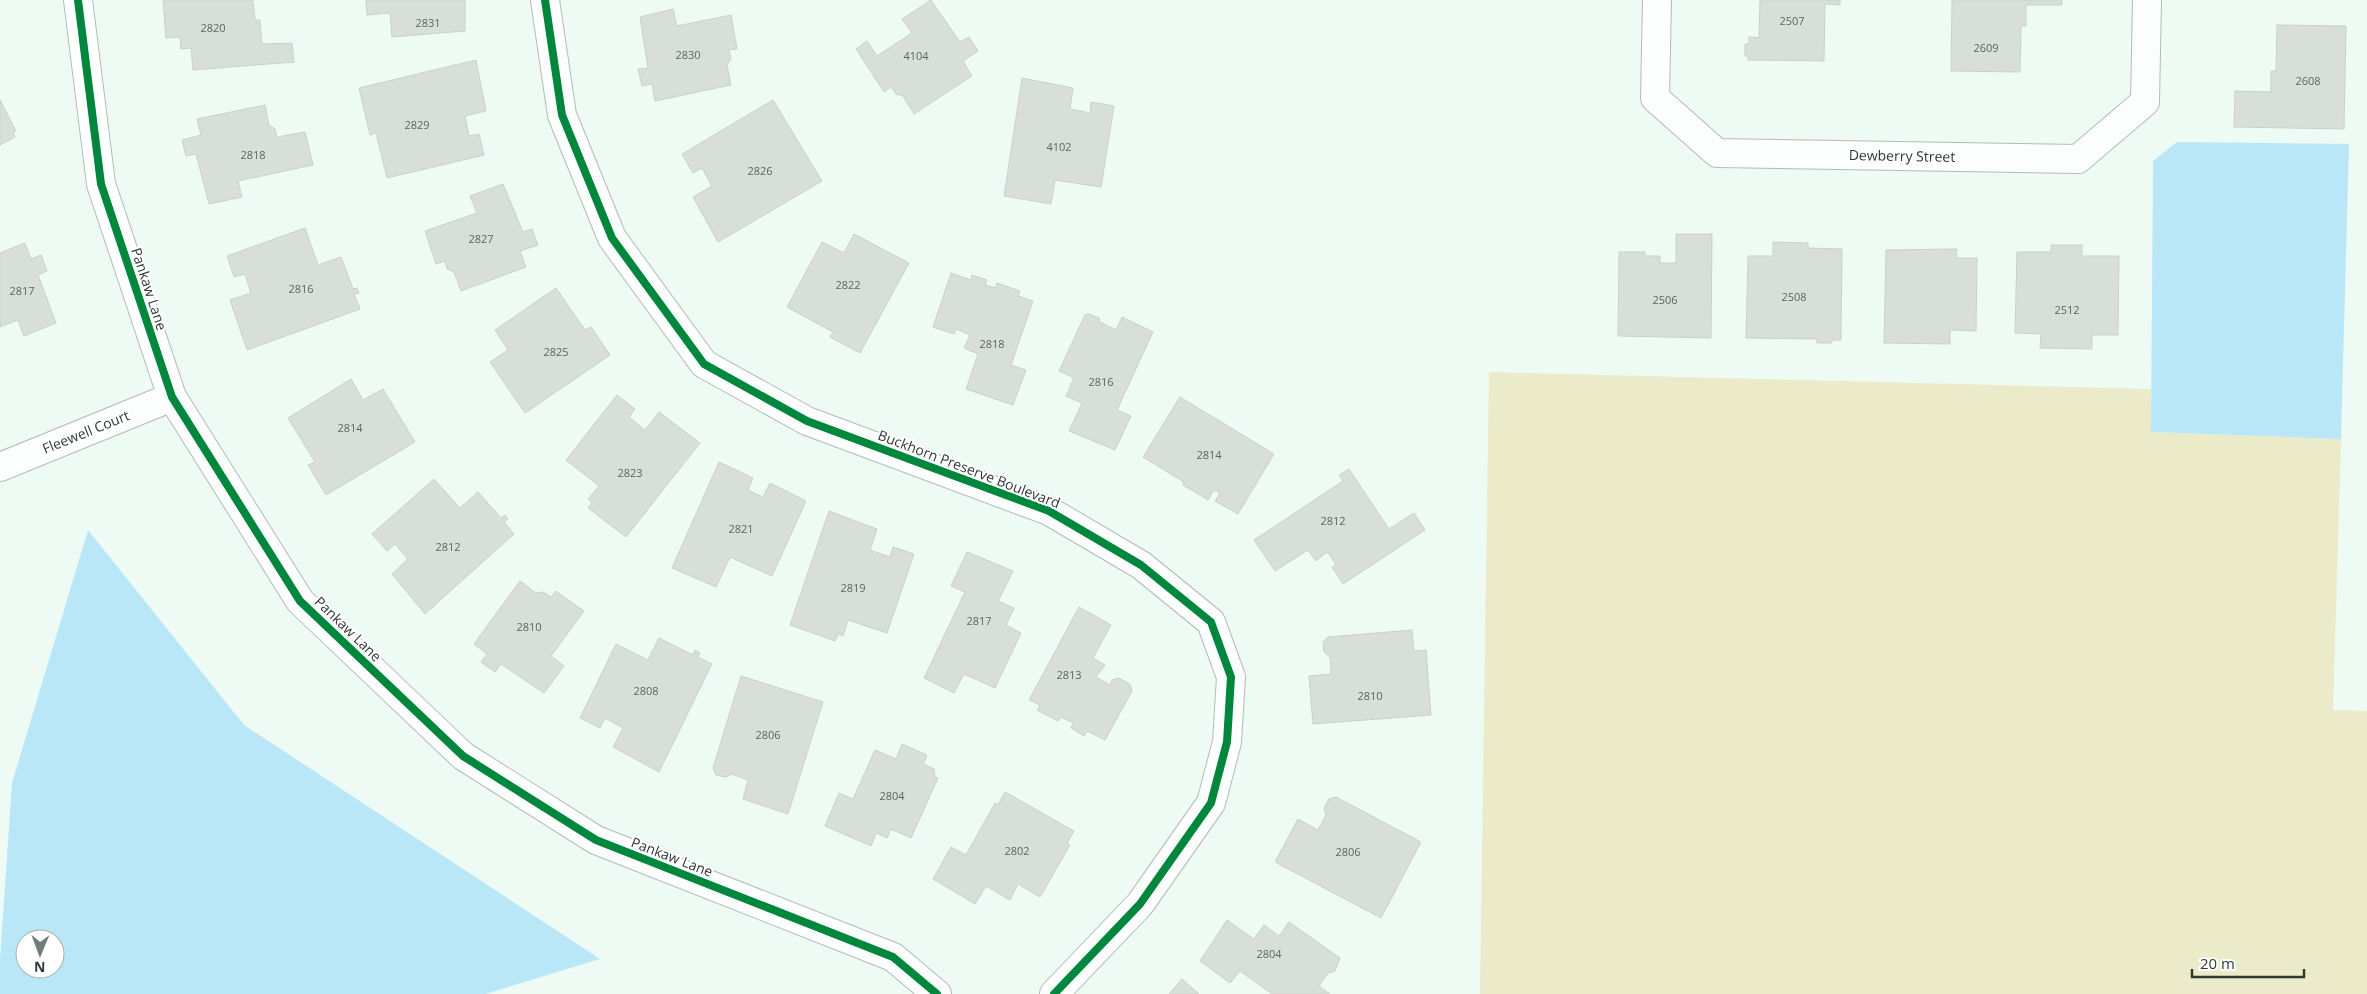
<svg xmlns="http://www.w3.org/2000/svg" width="2367" height="994" font-family="'Open Sans',sans-serif">
<style>
.green{fill:#ebeac9}
.water{fill:#bae7f7;fill-rule:evenodd}
.building{fill:#d8dfd9;stroke:#cad1cc}
.lines{fill:none;stroke-linecap:round;stroke-linejoin:round}
.minor-casing{stroke:#b3bbb7;stroke-width:30}
.minor{stroke:#fcfefd;stroke-width:28}
.cycleway-casing{stroke:#fff;stroke-width:11}
.cycleway{stroke:#00873e;stroke-width:8}
.labels{text-anchor:middle;stroke-width:4;stroke-linejoin:round;paint-order:stroke}
.number-label{font-size:11px;fill:#5e6560}
.street-label{font-size:14px;fill:#313934;stroke:#fff}
</style>
<rect width="100%" height="100%" fill="#eefaf4"/>
<path class="green" d="M1489,372L2151,389V432L2341,439L2333,710L2367,711V994H1480Z"/>
<path class="water" d="M2177,142L2349,144L2341,439L2151,432L2153,161Z
M88,530L244,725L600,959L485,994H0V959L12,783ZM25,939H55V969H25Z"/>
<path class="building" d="M163,0H253L255,20H260L262,44L292,43L294,62L193,70L191,48L181,49L180,37L166,38Z
M366,0H465V31L392,37L390,13L367,15Z
M931,0L960,42L969,37L978,51L963,61L972,76L914,114L903,96L896,94L891,87L884,92L856,49L867,41L877,56L912,33L902,19Z
M1760,0H1840V5L1825,4L1824,61L1748,60V56H1745V44H1749V37L1759,38Z
M1952,0H2062V5H2026V26H2021L2020,72L1951,71Z
M673,9L677,26L731,15L737,49L729,50L731,59L727,65L731,85L655,101L652,84L642,86L638,69L648,68L640,17Z
M2277,25L2346,26L2344,129L2234,127L2235,91L2271,92V71H2276Z
M476,60L486,111L465,116L469,136L479,134L484,155L387,178L376,133L370,135L359,88Z
M1022,78L1073,88L1070,109L1090,113L1091,102L1114,106L1101,187L1055,180L1051,204L1004,196Z
M0,100L16,131L13,132L15,137L0,145Z
M773,100L822,181L718,242L693,197L712,186L702,168L693,173L682,154Z
M265,105L269,125L275,129L277,137L305,132L313,165L238,181L242,197L209,204L196,154L186,156L182,140L201,135L197,119Z
M503,184L523,232L532,229L538,245L520,251L526,267L461,291L454,272L447,269L445,261L436,264L425,231L477,213L470,196Z
M305,228L318,265L341,257L353,289L357,288L359,293L354,294L360,309L247,350L230,300L251,293L245,274L234,277L227,256Z
M854,234L909,263L860,353L830,337L833,332L787,307L822,242L844,253Z
M1676,234H1712L1711,338L1618,336L1619,252H1645V256H1660V263H1676Z
M1773,242L1808,243V248L1842,249L1841,340H1832V343H1817V339L1746,338L1748,256H1773Z
M25,243L31,259L41,255L47,271L38,275L56,323L24,336L18,320L0,327V253Z
M2051,245H2082V256H2119L2118,335H2092V349L2040,348L2041,334L2015,333L2017,252H2051Z
M1957,249L1956,258H1977L1976,331L1950,330V344L1884,343L1886,250Z
M951,273L971,280L972,275L987,280L985,285L995,288L997,283L1020,291L1018,296L1033,301L1011,365L1026,370L1013,405L966,389L978,354L964,348L970,335L956,329L954,334L933,327Z
M556,288L585,330L591,327L610,355L525,413L490,362L508,350L495,330Z
M1089,314L1099,318L1100,322L1116,330L1122,317L1153,332L1117,410L1131,416L1115,450L1069,431L1082,403L1066,396L1074,378L1059,371L1085,315Z
M351,379L363,400L383,389L415,442L326,495L308,465L315,462L288,418Z
M617,395L635,409L629,417L645,430L659,412L700,443L626,537L588,508L592,502L588,499L599,486L566,460Z
M1180,397L1274,454L1238,514L1215,501L1220,493L1214,490L1208,500L1183,485L1184,482L1143,457Z
M719,462L753,478L748,490L763,497L770,483L806,501L772,576L730,557L716,587L672,568Z
M1349,469L1389,529L1414,513L1425,530L1343,584L1332,567L1336,564L1327,552L1316,561L1308,550L1275,571L1254,540L1343,481L1339,475Z
M434,479L460,508L478,492L501,518L505,515L508,519L504,522L514,534L425,614L392,574L408,559L395,544L387,551L372,534Z
M829,511L877,529L870,550L890,557L893,547L914,554L887,633L848,620L843,636L838,634L835,641L790,625Z
M967,552L1013,571L998,601L1014,608L1006,625L1021,633L995,688L964,674L954,693L924,678L965,592L951,586Z
M520,581L536,593L543,592L551,597L556,591L584,611L551,656L564,666L544,693L501,664L495,672L481,662L487,654L474,644Z
M1079,607L1111,625L1093,658L1105,665L1096,677L1110,685L1112,680L1119,678L1130,684L1132,691L1105,740L1087,731L1084,736L1071,728L1073,723L1061,717L1058,721L1037,710L1040,705L1029,700Z
M1412,630L1414,651L1426,650L1431,715L1313,724L1309,676L1331,674L1330,657L1324,652L1323,642L1328,637Z
M659,638L693,655L695,650L700,653L698,657L712,664L659,772L613,747L623,728L605,718L600,728L580,718L616,644L648,660Z
M741,676L823,702L788,814L743,799L748,780L732,774L726,777L716,775L713,768Z
M902,744L927,755L923,764L934,769L935,777L938,778L911,838L891,829L887,838L876,833L871,846L825,826L839,793L853,799L875,750L896,759Z
M1005,792L1074,831L1067,843L1070,845L1040,897L1018,884L1010,900L986,886L975,904L933,879L951,847L966,855L995,803L998,805Z
M1336,797L1421,842L1381,918L1275,862L1298,819L1318,830L1326,815L1324,808L1329,799Z
M1227,920L1254,939L1264,925L1279,936L1289,922L1340,958L1335,971L1328,973L1319,986L1330,994H1272L1240,971L1230,983L1200,961Z
M1182,979L1199,994H1169Z"/>
<g class="lines">
<g class="minor-casing">
<path id="minor" d="M78,0L101,184L172,397L300,601L463,756L596,840L893,957L937,994
M545,0L562,115L612,238L704,364L807,421L1049,511L1141,565L1211,622L1231,677L1227,742L1211,803L1140,904L1054,994
M1657,0L1655,98L1717,153L2078,159L2145,102L2147,0
M0,467L172,397"/>
</g>
<use href="#minor" class="minor"/>
<g class="cycleway-casing">
<path id="cycleway" d="M78,0L101,184L172,397L300,601L463,756L596,840L893,957L937,994
M545,0L562,115L612,238L704,364L807,421L1049,511L1141,565L1211,622L1231,677L1227,742L1211,803L1140,904L1054,994"/>
</g>
<use href="#cycleway" class="cycleway"/>
</g>
<g class="labels">
<g class="number-label">
<text x="1792" y="25">2507</text>
<text x="428" y="27">2831</text>
<text x="213" y="32">2820</text>
<text x="1986" y="52">2609</text>
<text x="688" y="59">2830</text>
<text x="916" y="60">4104</text>
<text x="2308" y="85">2608</text>
<text x="417" y="129">2829</text>
<text x="1059" y="151">4102</text>
<text x="253" y="159">2818</text>
<text x="760" y="175">2826</text>
<text x="481" y="243">2827</text>
<text x="848" y="289">2822</text>
<text x="301" y="293">2816</text>
<text x="22" y="295">2817</text>
<text x="1794" y="301">2508</text>
<text x="1665" y="304">2506</text>
<text x="2067" y="314">2512</text>
<text x="992" y="348">2818</text>
<text x="556" y="356">2825</text>
<text x="1101" y="386">2816</text>
<text x="350" y="432">2814</text>
<text x="1209" y="459">2814</text>
<text x="630" y="477">2823</text>
<text x="1333" y="525">2812</text>
<text x="741" y="533">2821</text>
<text x="448" y="551">2812</text>
<text x="853" y="592">2819</text>
<text x="979" y="625">2817</text>
<text x="529" y="631">2810</text>
<text x="1069" y="679">2813</text>
<text x="646" y="695">2808</text>
<text x="1370" y="700">2810</text>
<text x="768" y="739">2806</text>
<text x="892" y="800">2804</text>
<text x="1017" y="855">2802</text>
<text x="1348" y="856">2806</text>
<text x="1269" y="958">2804</text>
</g>
<g class="street-label">
<text transform="translate(1902 156) rotate(1)" y="5">Dewberry Street</text>
<text transform="translate(149 289) rotate(72)" y="5">Pankaw Lane</text>
<text transform="translate(86 432) rotate(-22)" y="5">Fleewell Court</text>
<text transform="translate(969 469) rotate(21)" y="5">Buckhorn Preserve Boulevard</text>
<text transform="translate(348 629) rotate(44)" y="5">Pankaw Lane</text>
<text transform="translate(672 857) rotate(21)" y="5">Pankaw Lane</text>
</g>
</g>
<g transform="translate(40 954) rotate(181)"><circle r="24" fill="#ffffff" stroke="#adb0ae"/>
<path d="M0-4L9 19L0 12L-9 19Z" fill="#737d77"/>
<text y="-8" font-size="14" font-weight="bold" text-anchor="middle" fill="#313934">N</text>
</g>
<path d="M2192 969v8h112v-8" fill="none" stroke="#313934" stroke-width="2.5"/>
<text x="2200" y="969" font-size="15" fill="#313934" stroke="#ffffff" stroke-width="4" paint-order="stroke">20 m</text>
</svg>
